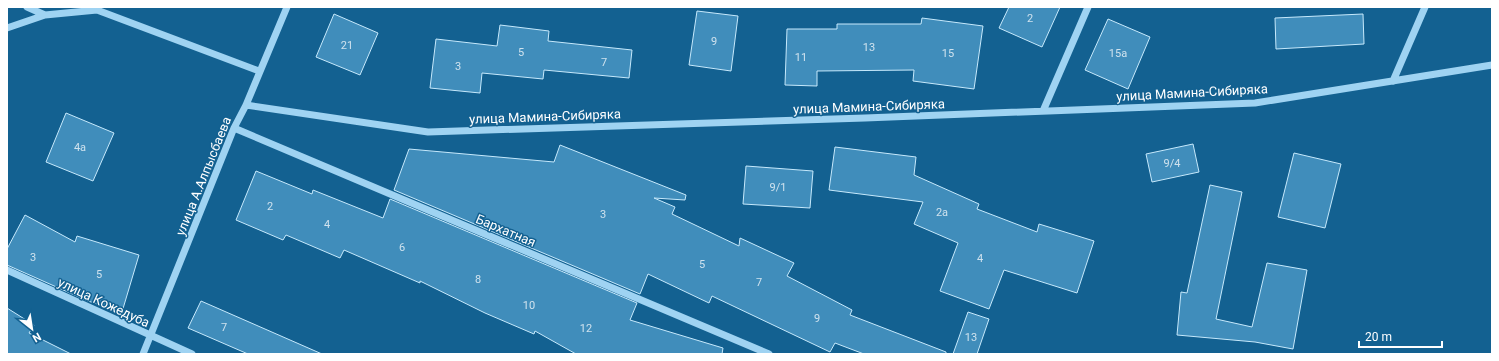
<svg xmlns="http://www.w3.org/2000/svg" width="1499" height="361" font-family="Roboto,sans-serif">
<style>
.building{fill:#408dbb;stroke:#c6e9fc}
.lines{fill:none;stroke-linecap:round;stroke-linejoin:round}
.minor{stroke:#9fd3f2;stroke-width:7}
.labels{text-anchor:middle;stroke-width:3;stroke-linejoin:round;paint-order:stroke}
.number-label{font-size:11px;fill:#cfe2ee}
.street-label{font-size:13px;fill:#fff;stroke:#136191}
</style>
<rect width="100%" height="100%" fill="#136191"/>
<path class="building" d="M1009,7H1060L1042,47L999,28Z
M697,11L738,16L731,71L689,65Z
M334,14L378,33L360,75L316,57Z
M1363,14L1364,44L1276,49L1275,18Z
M922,18L983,26L974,89L913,81L914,70L817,71V86L785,85L787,29H837V24H921Z
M1108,19L1150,37L1128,89L1085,70Z
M500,25L549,31L548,41L632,50L629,78L544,70L543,79L482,73L480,93L430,88L436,39L497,46Z
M66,113L114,133L93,181L46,162Z
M1193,144L1199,172L1152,182L1146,154Z
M560,145L686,195L685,200L654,198L675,207L672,214L739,246L740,238L794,263L787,276L852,310L850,315L946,352V354H864L835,343L830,352L712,296L709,303L648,274L640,294L394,190L409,149L554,162Z
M835,147L916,157L914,175L979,204L977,209L1037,232L1039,224L1094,241L1077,293L1004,270L989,309L940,291L958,243L914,224L923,202L829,190Z
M1294,153L1341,164L1325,228L1278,217Z
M746,166L813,171L810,208L743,204Z
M256,171L312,194L313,190L383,218L390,199L637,303L630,320L723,348L722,354H576L535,331L534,334L485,313L420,281V283L344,250L340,258L286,235L283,240L236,220Z
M1210,185L1242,192L1216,319L1252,327L1267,263L1307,270L1293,349L1255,342L1177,335L1181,292L1187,293Z
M25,215L75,242L77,236L139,255L122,312L88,301L7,265V249Z
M201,301L322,354H248L188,328Z
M7,308L34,325L29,333L71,354H7Z
M968,312L989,319L977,354H953Z"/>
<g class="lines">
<path class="minor" d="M27,7L45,15L97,10L259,71
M7,28L45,15
M1393,81L1425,7
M246,105L428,132L865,118L1255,103L1492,65
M1043,111L1088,7
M234,128L769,354
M7,270L192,354
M143,354L234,128L246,105L287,7"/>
</g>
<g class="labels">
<g class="number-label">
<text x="1030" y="22">2</text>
<text x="714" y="45">9</text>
<text x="347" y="49">21</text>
<text x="869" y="51">13</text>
<text x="521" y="56">5</text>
<text x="948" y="57">15</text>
<text x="1118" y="57">15а</text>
<text x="801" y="61">11</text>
<text x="604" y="66">7</text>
<text x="458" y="70">3</text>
<text x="80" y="151">4а</text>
<text x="1172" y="167">9/4</text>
<text x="778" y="191">9/1</text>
<text x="270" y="210">2</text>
<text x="942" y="216">2а</text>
<text x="603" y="218">3</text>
<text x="327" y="228">4</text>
<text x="402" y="251">6</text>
<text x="33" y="261">3</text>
<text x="980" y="262">4</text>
<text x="702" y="268">5</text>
<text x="99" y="278">5</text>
<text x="478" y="283">8</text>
<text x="759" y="286">7</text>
<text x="529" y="309">10</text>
<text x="817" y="322">9</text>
<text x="224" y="331">7</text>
<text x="586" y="332">12</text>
<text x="971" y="341">13</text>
</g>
<g class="street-label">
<text transform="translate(1192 92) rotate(-3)" y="5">улица Мамина-Сибиряка</text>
<text transform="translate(869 106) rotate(-2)" y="5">улица Мамина-Сибиряка</text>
<text transform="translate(545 116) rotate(-2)" y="5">улица Мамина-Сибиряка</text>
<text transform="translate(203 176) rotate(-68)" y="5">улица А.Алпысбаева</text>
<text transform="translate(506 230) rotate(23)" y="5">Бархатная</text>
<text transform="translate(104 302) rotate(25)" y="5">улица Кожедуба</text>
</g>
</g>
<rect width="1499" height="361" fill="none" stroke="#ffffff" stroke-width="16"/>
<g transform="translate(32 329) rotate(150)" stroke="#136191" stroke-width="3" paint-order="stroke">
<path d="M0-3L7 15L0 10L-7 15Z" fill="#ffffff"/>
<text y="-6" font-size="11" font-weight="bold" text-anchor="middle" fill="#ffffff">N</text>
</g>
<path d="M1359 341v6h83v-6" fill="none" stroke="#ffffff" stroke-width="2"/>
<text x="1365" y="341" font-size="12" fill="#ffffff" stroke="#136191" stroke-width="3" paint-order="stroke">20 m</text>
</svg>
